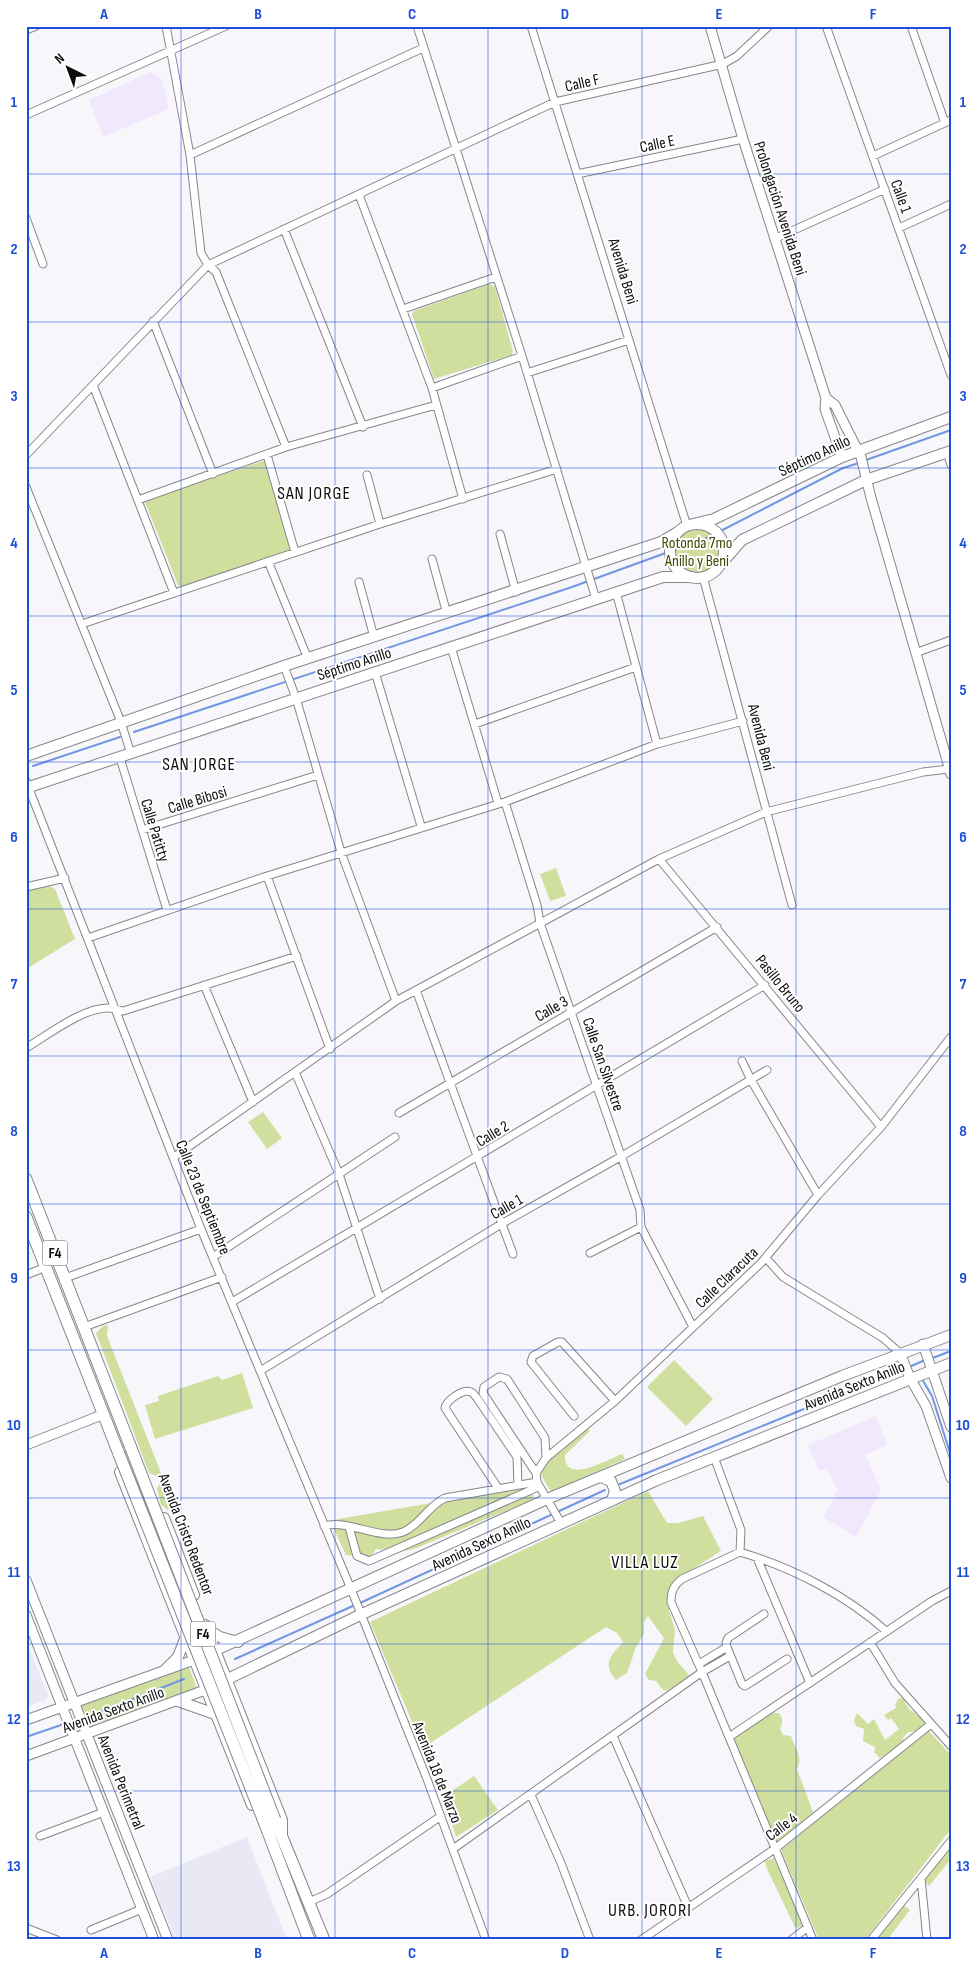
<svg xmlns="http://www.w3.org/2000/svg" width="977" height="1966" font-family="'Sofia Sans Condensed',sans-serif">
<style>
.built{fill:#e9e9f6}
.medical{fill:#f1e8fd}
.green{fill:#d1df9e}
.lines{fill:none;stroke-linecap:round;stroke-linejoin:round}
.stream{stroke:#7296e0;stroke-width:2}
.minor-casing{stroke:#86868b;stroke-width:9}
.tertiary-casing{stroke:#86868b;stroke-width:11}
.secondary-casing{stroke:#86868b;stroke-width:12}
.trunk-casing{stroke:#86868b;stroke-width:13}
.minor{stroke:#fff;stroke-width:7}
.tertiary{stroke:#fff;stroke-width:9}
.secondary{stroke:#fff;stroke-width:10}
.trunk{stroke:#fff;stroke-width:11}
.trunk-bridge-casing{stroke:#86868b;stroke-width:13;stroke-linecap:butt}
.trunk-bridge{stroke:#fff;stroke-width:11}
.grid{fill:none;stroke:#1d4ed8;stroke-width:1;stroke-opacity:0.55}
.labels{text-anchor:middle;stroke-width:4;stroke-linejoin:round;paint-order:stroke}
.shield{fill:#fff;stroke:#555556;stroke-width:1}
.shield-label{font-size:15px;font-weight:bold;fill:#0c0c0e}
.street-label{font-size:16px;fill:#0c0c0e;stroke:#fff}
.park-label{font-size:16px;fill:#414b04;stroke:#fff}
.neighbourhood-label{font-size:18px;letter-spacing:1px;fill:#0c0c0e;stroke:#fff}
.neatline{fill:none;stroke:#1d4ed8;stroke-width:2}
.grid-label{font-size:16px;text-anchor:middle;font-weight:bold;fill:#1d4ed8}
</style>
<rect width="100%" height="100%" fill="#f6f6fb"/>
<path class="built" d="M26,1641L48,1695L46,1700L26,1707Z
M247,1837L287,1940H175L150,1877Z"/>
<path class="medical" d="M151,72L161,78L169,109L103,137L89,100Z
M876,1416L887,1445L865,1455L881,1490L856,1537L823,1517L838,1490L826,1468L819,1471L808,1445Z"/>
<path class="green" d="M490,284L495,287L513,351L512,355L434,379L412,314L413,311Z
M266,460L292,549L182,586L178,585L145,502L148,499Z
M675 551a22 22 0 1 1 44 0a22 22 0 1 1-44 0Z
M556,868L566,896L550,901L540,874Z
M47,885L55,889L75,939L26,969V891Z
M263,1112L282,1138L267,1149L248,1122Z
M104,1325L108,1326L107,1336L161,1473L156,1476L149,1473L96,1333Z
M674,1360L713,1399L686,1426L647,1387Z
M242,1373L253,1408L155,1439L145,1405L159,1401L158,1396L218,1376L222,1380Z
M587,1428L590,1431L565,1455C564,1486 608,1459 622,1454L625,1459L551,1492L541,1475C547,1456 572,1441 587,1428Z
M164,1481L175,1506L168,1510L161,1505L157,1489L159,1484Z
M530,1486L534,1499L414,1549L403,1551L376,1549L370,1557L346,1555L331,1523L338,1519Z
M648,1491L667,1523H678L703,1516L721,1551L682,1576L669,1595V1611L675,1630L673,1652L677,1661L689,1675L688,1678L666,1691L662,1689L656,1681L649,1680L645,1674L664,1638L648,1616L644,1622V1634L636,1647L627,1673L616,1680C602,1663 610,1657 623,1642L617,1633L606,1627L423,1748L370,1622Z
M189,1667L198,1691L89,1729L81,1705Z
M903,1698L909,1709L922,1718L925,1724L918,1731L908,1732L903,1738L904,1743L880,1758L874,1752L875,1747L863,1741L864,1729L856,1726L854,1720L857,1713L868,1724L874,1719L885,1740L899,1729L891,1718L888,1720L884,1715L896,1708L895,1705L898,1699Z
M772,1713H779C783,1718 783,1723 780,1729L783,1735L791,1736C794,1747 804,1757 797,1769L813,1812L810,1815L811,1818L778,1843L777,1840L773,1843L733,1743L735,1737Z
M928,1730L951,1755V1829L865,1940H819L781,1850Z
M474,1776L498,1810L456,1837L443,1797Z
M951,1845V1859L929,1886L923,1879Z
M774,1858L804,1924L798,1928L795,1927L767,1869L765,1861Z
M904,1905L910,1910L887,1940H876Z"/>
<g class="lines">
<path class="stream" d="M866,460L951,430
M134,732L572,587L707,538L843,468L859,463
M33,766L120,737
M930,1359L951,1351
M909,1367L925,1360
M922,1379L932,1396L951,1456
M620,1484L902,1369
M557,1512L605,1490
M360,1603L553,1514
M235,1659L355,1605
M92,1715L184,1679
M26,1737L64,1724"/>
<g class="minor-casing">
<path id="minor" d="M166,26L190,155L201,253L208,265L216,272L286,447
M417,26L522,356L596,599
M531,26L687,526
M826,26L951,375
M911,26L945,123
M26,30L36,26
M26,115L226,26
M190,155L423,48
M873,156L951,120
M577,174L743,139
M359,195L432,388L463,499
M26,218L43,264
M899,228L951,204
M284,229L363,427
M774,239L885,189
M403,309L496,277
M153,321L213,474
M527,373L629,340
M93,385L174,593
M432,388L522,356
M947,452L951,465
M26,455L208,265L555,102L723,64L737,56L769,26
M267,455L295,552
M367,475L380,524
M26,487L121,722L131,754
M138,500L286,447L436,405
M500,534L516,592
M432,559L447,614
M268,561L308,659
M703,577L792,905
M359,582L374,637
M616,592L657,744
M82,624L380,524L557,469
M451,647L498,803
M915,653L951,640
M284,666L296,698L341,852L396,1001
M375,672L421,826
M475,724L636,667
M120,758L167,910
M26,781L201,1229L351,1589L427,1779L486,1940
M505,802L537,905L540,923L640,1210L641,1227L693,1327
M142,830L318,775
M659,859L881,1127
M267,876L330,1049
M26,887L65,878
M88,938L267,876L505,802L657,744L743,721
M204,985L253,1102
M416,990L513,1254
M26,1048C48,1035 82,1008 108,1008C113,1008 119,1010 123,1011L297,956
M742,1061L751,1080L818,1195
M295,1072L339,1174L380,1299
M399,1113L717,927
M174,1157L396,1001L659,859L766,812L923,772L949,769
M590,1253L641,1227
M213,1257L395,1137
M766,1258L783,1277L883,1338L900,1353
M26,1275L46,1267
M65,1278L201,1229
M232,1302L765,985
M84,1327L222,1277
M260,1371L503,1223L622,1156L767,1070
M574,1416L531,1362L533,1356L558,1342H562L615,1401
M714,1457L741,1530L740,1552
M536,1473L483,1393L484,1387L499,1377L507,1379L545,1438L546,1458
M498,1488L445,1408C446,1401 463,1388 471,1392C474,1393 475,1396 477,1398L517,1457L518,1485
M561,1523L537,1482L536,1473L546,1458L615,1401L761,1263L818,1195L881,1127L951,1037
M324,1526C350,1519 379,1541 403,1532C420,1525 428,1506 445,1498L537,1482
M349,1527L357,1556L369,1561L538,1487
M757,1558L810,1683
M870,1642L895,1683L951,1746
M727,1647L742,1684L745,1686L787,1659
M730,1656L702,1672L671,1602C671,1591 674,1585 682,1579L740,1552C793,1568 846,1595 886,1631
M699,1664L727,1647L726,1643L728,1638L764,1614
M613,1736L688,1907
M729,1737L932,1601L951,1591
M531,1795L561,1863L590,1940
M40,1836L104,1812
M453,1849L702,1672L813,1940
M921,1878L927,1940
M309,1902L327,1894L441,1816
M26,1928L57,1940
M91,1930L142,1909
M641,1940L776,1848L931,1724
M791,1940L808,1927
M871,1940L951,1841"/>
</g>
<g class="tertiary-casing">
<path id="tertiary" d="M710,26L743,139L826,398L825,409L842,457
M826,398L835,405L861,457L871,498L951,774
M923,1344L951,1427
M900,1353L910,1378L926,1406L951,1478
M26,1445L104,1414
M26,1580L168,1940
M26,1615L154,1940
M26,1720L194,1660
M26,1756L205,1690"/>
</g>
<g class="secondary-casing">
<path id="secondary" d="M693,524L714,519L842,457L951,417
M670 551a27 27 0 1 1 54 0a27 27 0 1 1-54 0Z
M721,564L742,540L866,480L951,451
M26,756L284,666L661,542L678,532
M26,788L663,577H692
M120,1472L252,1805
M601,1477L611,1481L615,1491L612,1500
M164,1518L194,1595
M205,1625L282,1820V1835
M207,1629L220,1637L238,1642
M194,1660L547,1499L842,1376L951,1335
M165,1670L178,1657L185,1639
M205,1690L360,1615L657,1480L951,1363
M178,1701L215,1714"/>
</g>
<g class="trunk-casing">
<path id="trunk" d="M26,1179L131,1448
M26,1217L119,1454
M275,1820L324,1940
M265,1824L309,1940"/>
</g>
<use href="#minor" class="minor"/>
<use href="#tertiary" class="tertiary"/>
<use href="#secondary" class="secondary"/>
<use href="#trunk" class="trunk"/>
<g class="trunk-bridge-casing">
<path id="trunk-bridge" d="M131,1448L275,1820
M119,1454L265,1824"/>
</g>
<use href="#trunk-bridge" class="trunk-bridge"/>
</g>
<path class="grid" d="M181,26V1940M335,26V1940M488,26V1940M642,26V1940M796,26V1940M26,174H951M26,322H951M26,468H951M26,616H951M26,762H951M26,909H951M26,1056H951M26,1204H951M26,1350H951M26,1498H951M26,1644H951M26,1791H951"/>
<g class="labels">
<g class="shield">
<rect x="42.5" y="1240.5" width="25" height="25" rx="4"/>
<rect x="190.5" y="1621.5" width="25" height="25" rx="4"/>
</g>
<g class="shield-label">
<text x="55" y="1258">F4</text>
<text x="203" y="1639">F4</text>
</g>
<g class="street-label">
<text transform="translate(582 82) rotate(-13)" y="6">Calle F</text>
<text transform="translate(657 143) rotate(-12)" y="6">Calle E</text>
<text transform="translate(902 196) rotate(70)" y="6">Calle 1</text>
<text transform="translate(781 208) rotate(72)" y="6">Prolongación Avenida Beni</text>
<text transform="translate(624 271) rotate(73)" y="6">Avenida Beni</text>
<text transform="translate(814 455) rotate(-25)" y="6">Séptimo Anillo</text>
<text transform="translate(354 663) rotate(-18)" y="6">Séptimo Anillo</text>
<text transform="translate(762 737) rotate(76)" y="6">Avenida Beni</text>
<text transform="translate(197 799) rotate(-17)" y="6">Calle Bibosi</text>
<text transform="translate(156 830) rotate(73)" y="6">Calle Patitty</text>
<text transform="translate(781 983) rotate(51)" y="6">Pasillo Bruno</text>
<text transform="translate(551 1008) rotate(-30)" y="6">Calle 3</text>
<text transform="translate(604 1064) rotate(71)" y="6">Calle San Silvestre</text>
<text transform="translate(492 1133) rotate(-31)" y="6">Calle 2</text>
<text transform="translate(204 1197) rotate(68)" y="6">Calle 23 de Septiembre</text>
<text transform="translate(506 1206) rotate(-30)" y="6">Calle 1</text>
<text transform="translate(726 1277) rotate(-44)" y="6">Calle Claracuta</text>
<text transform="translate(854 1385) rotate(-22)" y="6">Avenida Sexto Anillo</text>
<text transform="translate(187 1534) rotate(69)" y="6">Avenida Cristo Redentor</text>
<text transform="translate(481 1543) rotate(-25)" y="6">Avenida Sexto Anillo</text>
<text transform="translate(113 1709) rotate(-20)" y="6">Avenida Sexto Anillo</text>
<text transform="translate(438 1772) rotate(68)" y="6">Avenida 18 de Marzo</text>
<text transform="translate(122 1782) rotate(68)" y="6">Avenida Perimetral</text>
<text transform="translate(781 1826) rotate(-37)" y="6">Calle 4</text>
</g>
<g class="park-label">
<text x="697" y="548">Rotonda 7mo<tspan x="697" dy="18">Anillo y Beni</tspan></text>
</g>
<g class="neighbourhood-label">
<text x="314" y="499">SAN JORGE</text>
<text x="199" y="770">SAN JORGE</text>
<text x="645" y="1568">VILLA LUZ</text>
<text x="650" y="1916">URB. JORORI</text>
</g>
</g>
<rect width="977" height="1966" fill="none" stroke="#ffffff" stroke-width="55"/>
<g transform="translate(68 68) rotate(318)" stroke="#ffffff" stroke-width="4" paint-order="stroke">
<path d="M0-4L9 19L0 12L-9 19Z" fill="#0c0c0e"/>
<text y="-8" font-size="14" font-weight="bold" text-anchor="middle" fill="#0c0c0e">N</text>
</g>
<rect x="28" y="28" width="922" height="1910" class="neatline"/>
<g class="grid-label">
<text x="104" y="19">A</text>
<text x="258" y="19">B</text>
<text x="412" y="19">C</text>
<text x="565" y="19">D</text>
<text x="719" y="19">E</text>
<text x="873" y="19">F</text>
<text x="14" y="107">1</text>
<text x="963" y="107">1</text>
<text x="14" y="254">2</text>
<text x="963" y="254">2</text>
<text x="14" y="401">3</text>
<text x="963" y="401">3</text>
<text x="14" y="548">4</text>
<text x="963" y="548">4</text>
<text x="14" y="695">5</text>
<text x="963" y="695">5</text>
<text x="14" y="842">6</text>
<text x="963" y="842">6</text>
<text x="14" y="989">7</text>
<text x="963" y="989">7</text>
<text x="14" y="1136">8</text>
<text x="963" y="1136">8</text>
<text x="14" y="1283">9</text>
<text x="963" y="1283">9</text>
<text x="14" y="1430">10</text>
<text x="963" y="1430">10</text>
<text x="14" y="1577">11</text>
<text x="963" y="1577">11</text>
<text x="14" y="1724">12</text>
<text x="963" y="1724">12</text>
<text x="14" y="1871">13</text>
<text x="963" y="1871">13</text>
<text x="104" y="1958">A</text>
<text x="258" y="1958">B</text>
<text x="412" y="1958">C</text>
<text x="565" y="1958">D</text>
<text x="719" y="1958">E</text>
<text x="873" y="1958">F</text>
</g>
</svg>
